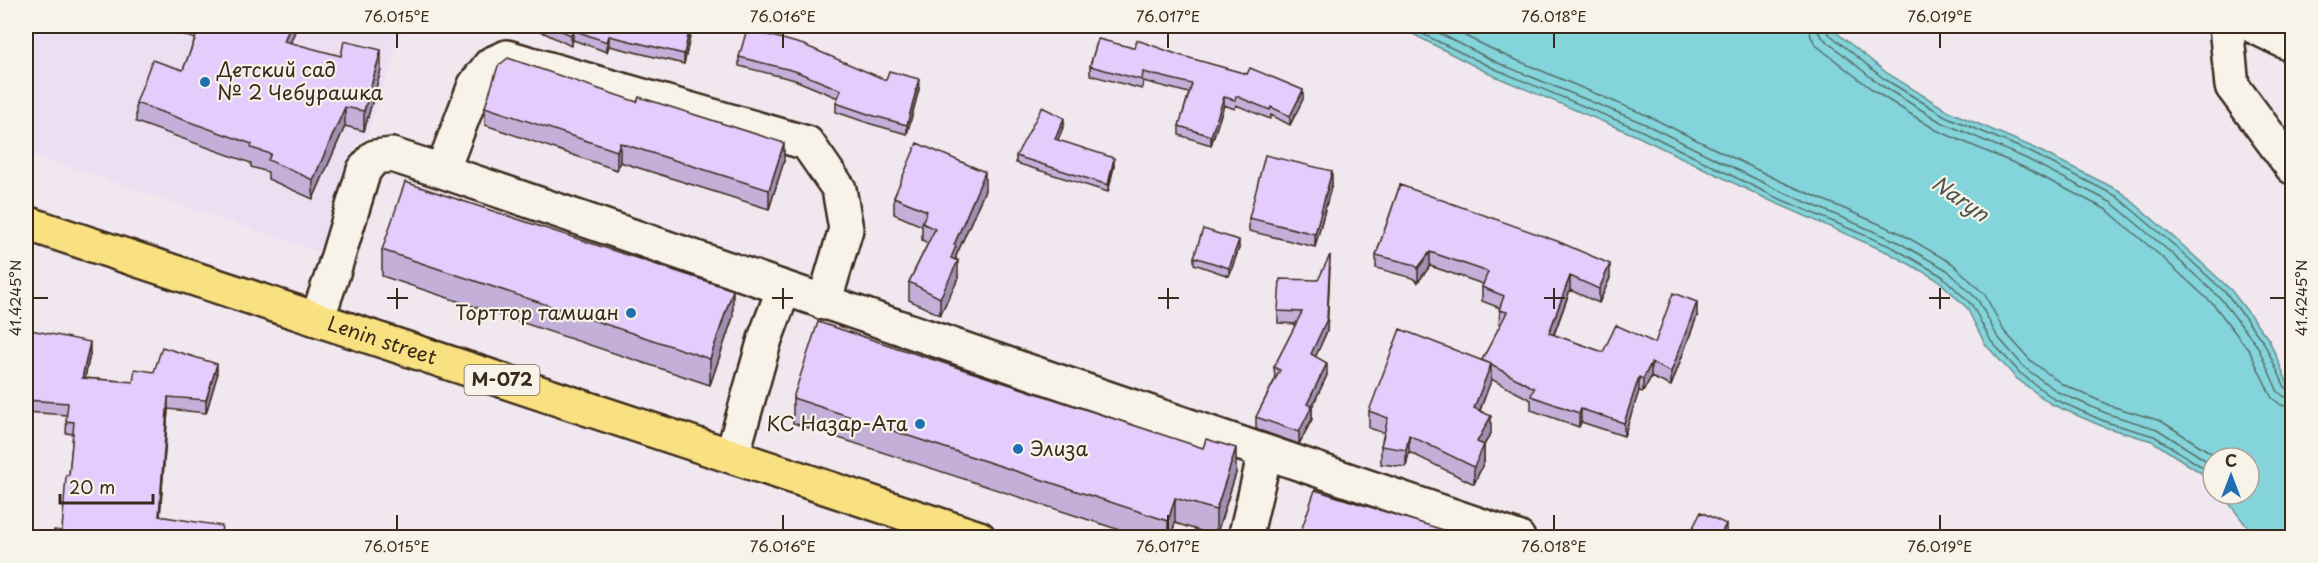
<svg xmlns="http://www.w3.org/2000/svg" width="2318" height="563" font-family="'Playpen Sans',sans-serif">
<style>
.built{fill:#eddff2}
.water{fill:#83d4db;stroke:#66908f;stroke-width:1.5}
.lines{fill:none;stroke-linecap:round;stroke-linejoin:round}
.shore{stroke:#586e6a;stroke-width:1.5}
.minor-casing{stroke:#3b2a1e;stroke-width:38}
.major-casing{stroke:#3b2a1e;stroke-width:38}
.minor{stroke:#f7f3e8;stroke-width:33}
.major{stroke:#f9e181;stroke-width:33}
.wall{fill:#c4afd9;stroke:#3b2a1e;stroke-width:1.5}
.shaded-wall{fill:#a08fb0;stroke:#3b2a1e;stroke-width:1.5}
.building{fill:#e4ccfc;stroke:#3b2a1e;stroke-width:1.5}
.ticks{fill:none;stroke:#3b2a1e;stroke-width:2}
.poi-dot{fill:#1f6fb2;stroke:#f7f3e8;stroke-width:2}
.labels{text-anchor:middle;stroke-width:4.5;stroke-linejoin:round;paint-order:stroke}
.shield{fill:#f7f3e8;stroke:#73665b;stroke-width:1.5}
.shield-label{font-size:18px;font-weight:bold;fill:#3b2a1e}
.poi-label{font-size:20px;fill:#3b2a1e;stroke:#f7f3e8;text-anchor:start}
.street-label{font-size:20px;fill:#3b2a1e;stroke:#f7f3e8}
.water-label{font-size:21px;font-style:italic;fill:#4d544d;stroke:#f7f3e8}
.neatline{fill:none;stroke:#3b2a1e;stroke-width:2}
.ticks-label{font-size:15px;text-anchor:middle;fill:#3b2a1e}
</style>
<rect width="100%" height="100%" fill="#f1e7ee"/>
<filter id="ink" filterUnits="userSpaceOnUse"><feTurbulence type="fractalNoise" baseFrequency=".0167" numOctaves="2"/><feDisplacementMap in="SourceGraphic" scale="12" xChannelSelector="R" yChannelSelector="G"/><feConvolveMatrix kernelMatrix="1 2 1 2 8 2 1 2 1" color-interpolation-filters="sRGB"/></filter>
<g filter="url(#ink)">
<path class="built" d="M26,26H404L365,141L358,140L320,252L26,153Z"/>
<path class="water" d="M1388,26H1828L1887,73L1948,111L2030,146L2120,191L2179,242L2231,290L2269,340L2292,393V537H2255L2222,494H2249V458H2213V483L2209,478L2152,441L2104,427L2051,404L2016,378L1985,344L1967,308L1938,280L1889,253L1771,201L1637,136L1492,75L1413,34Z"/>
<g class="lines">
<path class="shore" d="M1406,26L1495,69L1640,130L1773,196L1892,247L1942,276L1972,305L1991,341L2020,373L2054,399L2106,422L2154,436L2213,474
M1425,26L1498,63L1643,123L1776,189L1896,241L1947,270L1978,300L1997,336L2025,368L2058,392L2108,414L2157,429L2213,465
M1445,26L1502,54L1646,115L1780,181L1900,233L1953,264L1985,295L2004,331L2031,361L2062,384L2111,406L2161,421L2219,458
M1809,26L1811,37L1817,46L1874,91L1936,130L2021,166L2107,210L2164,259L2214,305L2250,352L2272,398L2281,405L2292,407
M1818,26V32L1823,38L1879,84L1941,122L2025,158L2112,203L2170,252L2221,299L2258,347L2278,392L2285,397L2292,398
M1825,26L1828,33L1883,78L1945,116L2028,151L2116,196L2175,246L2227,294L2264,343L2285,387L2292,391"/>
<g class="minor-casing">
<path id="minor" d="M2226,26L2232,86L2292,167
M2253,26L2292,45
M442,171L475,85L491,64L507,57L807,143L839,189L846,229L824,303
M784,288L1518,538
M317,319L332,276L364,170L375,157L392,155L442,171L784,288L765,339L732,456
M1245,538L1265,453"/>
</g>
<g class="major-casing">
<g id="major">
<path id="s1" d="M26,223L979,538"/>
</g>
</g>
<use href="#minor" class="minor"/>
<use href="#major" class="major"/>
</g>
<path class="wall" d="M158,26H297L290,43L381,70L364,131L345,126L313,199L268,179V172L251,167V163L136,122V103L183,70L195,39Z
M522,26H683L690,37L684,64L609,46L607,52L573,40L571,46L534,28Z
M1098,39L1303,99L1290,125L1271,115L1270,119L1236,105L1235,109L1224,105L1211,145L1179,135V126L1189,93L1143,81L1142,89L1090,75V66Z
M739,57L886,80L919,89L907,134L871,124L836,112V103L838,98L795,80L739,66Z
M637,102L784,161L769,209L620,162L617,170L485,125V107Z
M1064,125L1057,140L1114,166L1108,192L1016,163V156Z
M1332,183L1315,247L1249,231V218Z
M1400,185L1610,278L1599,303L1570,290L1554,335L1603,352L1655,343L1697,316L1671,386L1651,377L1643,392L1639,391L1624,436L1581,422L1579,427L1531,410V400L1491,379L1480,411L1491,433L1484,445V462L1474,484L1409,452L1406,467L1381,464V446L1384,433L1369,428V411L1482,360L1501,324H1499L1500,308L1482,301V287L1483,284L1430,266L1418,282L1412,278L1376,268V255Z
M985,190L956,256L958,279L940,315L909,300V282L928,243L922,240V226L894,214V197Z
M1239,248L1229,276L1194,264V257Z
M382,250L733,317L710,385L382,276Z
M1330,268L1327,331L1315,357L1327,375L1312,407V419L1299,444L1256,429V417L1275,379L1274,367L1296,324L1278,323V311L1318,280Z
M26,329L90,354L85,378L133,382L154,372L217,376L206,413L168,409L160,517L222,537L62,531L69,475L73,434L66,433L67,415L26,412Z
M793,398L1236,473L1216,536L1175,523L1171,537H1141L793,423Z"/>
<path class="shaded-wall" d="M290,26H297L284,60V41Z
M690,27V37L684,64V54Z
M573,30V40L571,46V35Z
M609,36V46L607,52V42Z
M381,50V70L364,131V111Z
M919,79V89L907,134V125Z
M1303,90V99L1290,125V116Z
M1224,97V105L1211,145V136Z
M345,107V126L313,199V180Z
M1064,118V125L1055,147V139Z
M620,143V162L617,170V151Z
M784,143V161L769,209V190Z
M1114,158V166L1108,192V185Z
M1332,171V183L1315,247V234Z
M985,172V190L956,256V264L958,261V279L940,315V298L954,245Z
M1239,240V248L1229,276V268Z
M1430,252V266L1418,282V268Z
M1330,255L1327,331L1311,367V354Z
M1610,264V278L1599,303V289Z
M1570,276V290L1549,347V333Z
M733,290V317L710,385V359Z
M1697,302V316L1671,386V372Z
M90,342V354L82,390V378Z
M1327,363V375L1312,407V419L1299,444V432L1307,404Z
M1651,363V377L1643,392V379Z
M217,364V376L206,413V400Z
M1491,364V381L1474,425V408Z
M1639,377V391L1624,436V423Z
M168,397V409L159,529V516Z
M1581,409V422L1579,427V413Z
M1491,416V433L1484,445V462L1474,484V467L1477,442Z
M1409,435V452L1406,467V450Z
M1236,448V473L1216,536V510Z
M1175,498V523L1171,537H1168V521Z
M1726,524V537H1719Z"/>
<path class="building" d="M200,26H290L284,41L341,56L344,41L381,50L364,111L345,107L313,180L268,160L271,154L251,148L252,144L136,103L152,60L183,70Z
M550,26H683L690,27L684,54L609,36L607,42L573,30L571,35Z
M747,29L804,45L886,80L889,71L919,79L907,125L871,115L836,103L841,90L795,71L739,57Z
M1098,39L1134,48L1137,40L1179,55L1247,74L1250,68L1303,90L1290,116L1271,107L1270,110L1236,96L1235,100L1224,97L1211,136L1179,126L1192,84L1143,72L1142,80L1090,66Z
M508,58L637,102L639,97L784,143L769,190L620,143L617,151L485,107L498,66Z
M1042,107L1064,118L1055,139L1114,158L1108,185L1016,156Z
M917,143L985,172L954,245L956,246L951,258L958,261L940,298L909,282L935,229L922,223L927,211L894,197Z
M1265,155L1332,171L1315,234L1249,218Z
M405,182L733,290L710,359L382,250Z
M1400,185L1557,241L1610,264L1599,289L1570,276L1549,333L1603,352L1616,325L1655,343L1673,293L1697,302L1671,372L1651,363L1643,379L1639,377L1624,423L1581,409L1579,413L1531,396L1534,388L1491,365V364L1482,360L1507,312L1499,310L1504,296L1482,287L1488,272L1430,252L1418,268L1412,264L1376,255Z
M1203,229L1239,240L1229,268L1194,257Z
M1330,255L1327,319L1311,354L1327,363L1307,404L1312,406L1299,432L1256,417L1280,370L1274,367L1302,312L1278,311L1280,279L1318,280Z
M818,322L1203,448L1206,439L1236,448L1216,510L1175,498L1168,521L793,398Z
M26,329L90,342L82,378L133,382L135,369L154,372L162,347L217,364L206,400L168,397L159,516L222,526L220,537H53L54,530L62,531L66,475H69L74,422L66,421L68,403L26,400Z
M1400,329L1491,364L1474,408L1491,416L1477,442L1484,445L1474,467L1409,435L1406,450L1381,446L1388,418L1369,411Z
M1315,490L1466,537H1299Z
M1701,512L1726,524L1719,537H1688Z
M271,530L308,537H270Z"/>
</g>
<path class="ticks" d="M397,33V48M783,33V48M1168,33V48M1554,33V48M1940,33V48M397,288V309M783,288V309M1168,288V309M1554,288V309M1940,288V309M33,298H48M387,298H408M772,298H793M1158,298H1179M1544,298H1565M1929,298H1950M2270,298H2285M397,515V530M783,515V530M1168,515V530M1554,515V530M1940,515V530"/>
<g class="poi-dot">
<circle cx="205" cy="82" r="6"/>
<circle cx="631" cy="313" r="6"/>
<circle cx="920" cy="424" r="6"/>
<circle cx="1018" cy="449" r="6"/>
</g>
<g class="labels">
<rect class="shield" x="464.5" y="365" width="75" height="30" rx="4.5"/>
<g class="shield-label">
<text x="502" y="386">М-072</text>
</g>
<g class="poi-label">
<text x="217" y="77">Детский сад<tspan x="217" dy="23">№ 2 Чебурашка</tspan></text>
<text x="619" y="320" text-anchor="end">Торттор тамшан</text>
<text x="908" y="431" text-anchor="end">КС Назар-Ата</text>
<text x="1030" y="456">Элиза</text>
</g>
<g class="street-label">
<text dy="7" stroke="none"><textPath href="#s1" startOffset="375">Lenin street</textPath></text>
</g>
<g class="water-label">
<text transform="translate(1960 199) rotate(35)" y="7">Naryn</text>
</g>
</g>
<rect width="2318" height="563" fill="none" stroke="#f7f3e8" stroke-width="66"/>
<g transform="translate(2231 476)"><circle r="28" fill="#f7f3e8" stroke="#aca397" stroke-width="1.5"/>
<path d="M0-4.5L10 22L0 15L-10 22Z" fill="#1f6fb2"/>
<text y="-9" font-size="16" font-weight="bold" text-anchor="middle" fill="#3b2a1e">С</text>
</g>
<path d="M60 494v9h93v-9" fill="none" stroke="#3b2a1e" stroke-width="3"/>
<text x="69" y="494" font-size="18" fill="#3b2a1e" stroke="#f7f3e8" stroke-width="4.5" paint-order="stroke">20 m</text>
<rect x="33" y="33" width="2252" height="497" class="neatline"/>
<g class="ticks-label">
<text x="397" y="22">76.015°E</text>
<text x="783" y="22">76.016°E</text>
<text x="1168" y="22">76.017°E</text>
<text x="1554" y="22">76.018°E</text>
<text x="1940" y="22">76.019°E</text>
<text transform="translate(16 298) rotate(-90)" y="5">41.4245°N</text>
<text transform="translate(2302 298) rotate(-90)" y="5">41.4245°N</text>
<text x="397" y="552">76.015°E</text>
<text x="783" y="552">76.016°E</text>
<text x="1168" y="552">76.017°E</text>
<text x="1554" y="552">76.018°E</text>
<text x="1940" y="552">76.019°E</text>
</g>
</svg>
